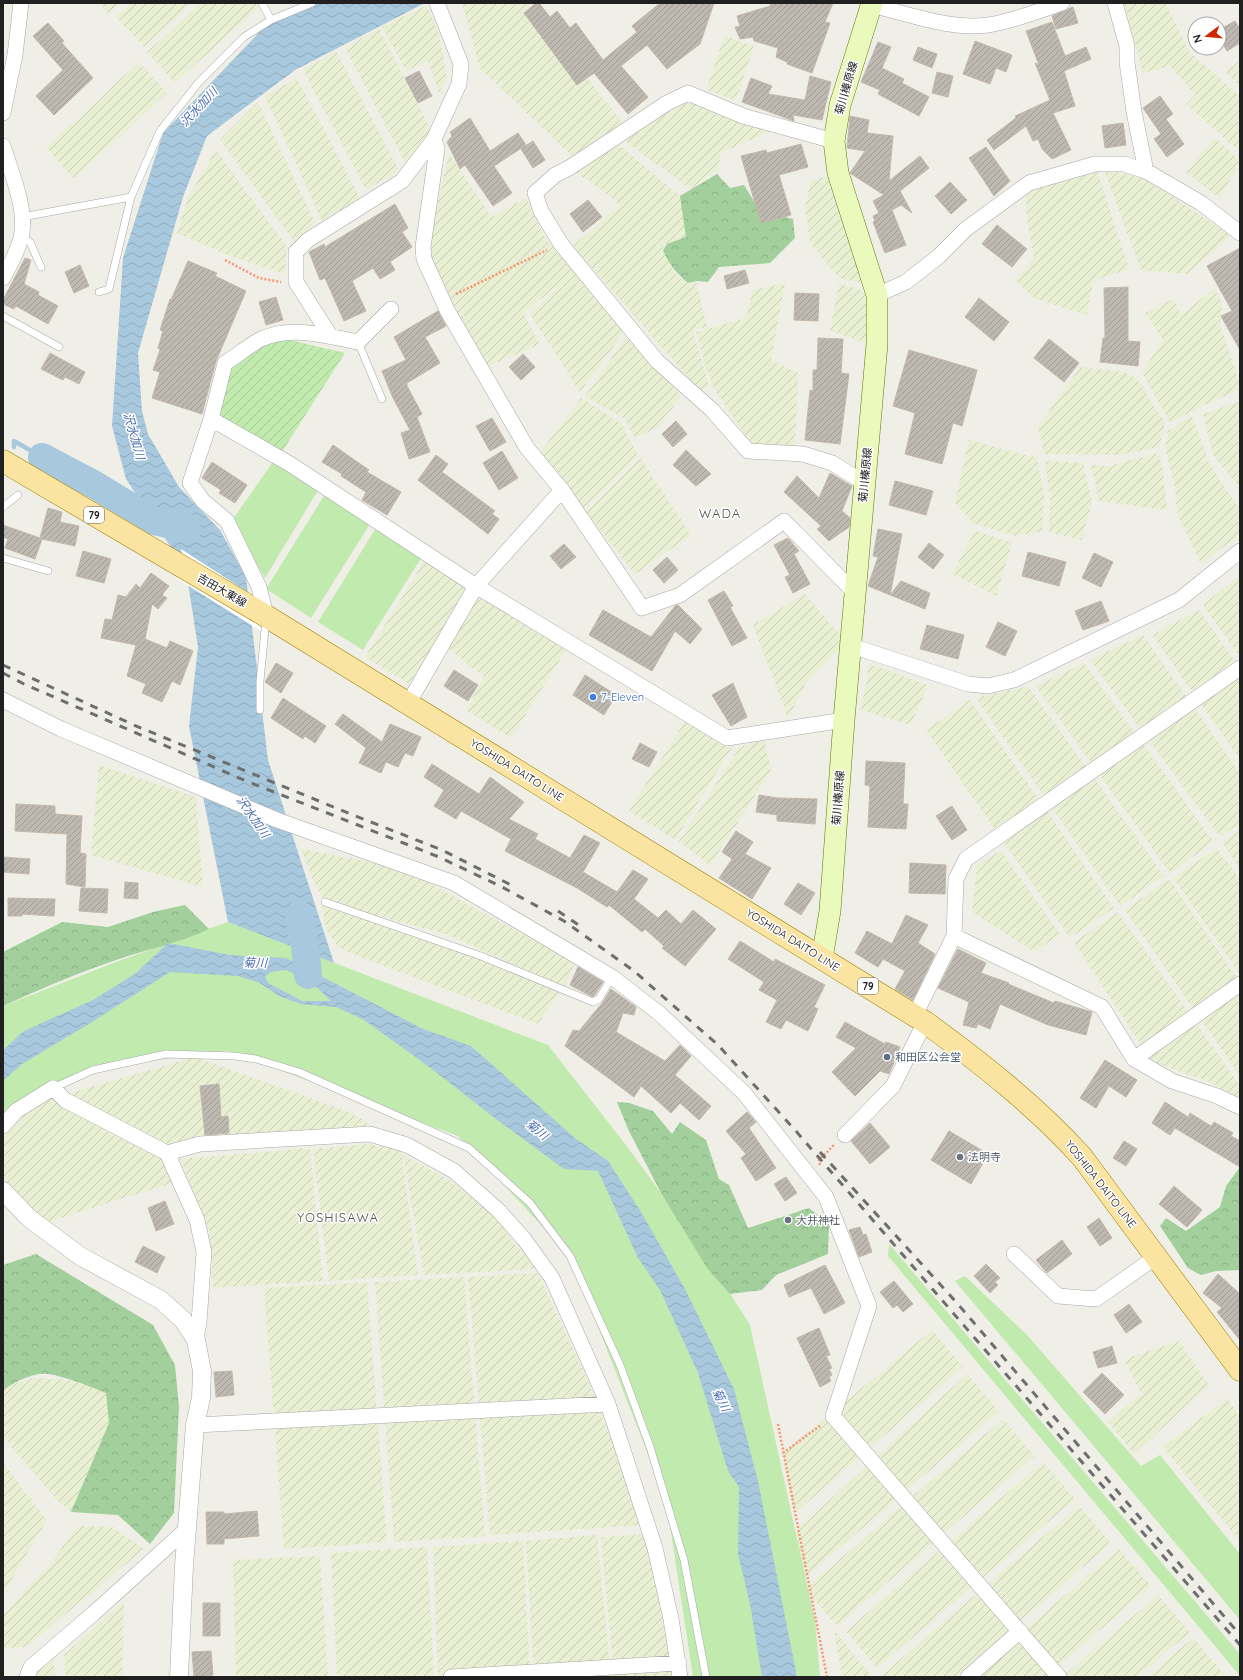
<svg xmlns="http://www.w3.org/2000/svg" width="1243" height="1680" font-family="Quicksand,'Noto Sans JP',sans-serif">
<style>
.farmland{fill:url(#farmland-furrows)}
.grass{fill:#c1eaae}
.forest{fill:url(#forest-crowns)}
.garden{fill:url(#garden-furrows)}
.water{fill:url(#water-waves);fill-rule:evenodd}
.pier{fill:#fff}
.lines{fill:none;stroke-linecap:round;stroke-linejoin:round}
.stream{stroke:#a8c8dd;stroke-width:4.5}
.river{stroke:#a8c8dd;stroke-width:28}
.building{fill:url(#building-hatch);stroke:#c2b8a9}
.service-casing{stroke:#a7a7a7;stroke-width:8}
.minor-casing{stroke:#a7a7a7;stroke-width:16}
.tertiary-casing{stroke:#a7a7a7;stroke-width:19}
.secondary-casing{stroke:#587806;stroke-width:22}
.primary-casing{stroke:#9b8201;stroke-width:23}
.path{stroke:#f99570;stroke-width:2.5;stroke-dasharray:2 2;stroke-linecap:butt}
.service{stroke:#fff;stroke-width:7}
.minor{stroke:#fff;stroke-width:15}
.tertiary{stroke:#fff;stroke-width:18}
.secondary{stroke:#ecf9bc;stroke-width:21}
.primary{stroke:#fbe3a1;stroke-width:22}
.rail{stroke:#6e6e6e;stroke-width:3;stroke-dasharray:8 8;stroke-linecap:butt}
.shop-dot{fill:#3f7fe0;stroke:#fff;stroke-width:1.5}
.service-dot{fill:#5c6f8a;stroke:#fff;stroke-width:1.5}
.worship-dot{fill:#6b7280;stroke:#fff;stroke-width:1.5}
.labels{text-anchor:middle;stroke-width:3;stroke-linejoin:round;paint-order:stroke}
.shield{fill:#fff;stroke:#636363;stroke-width:1}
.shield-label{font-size:10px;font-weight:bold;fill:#202020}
.street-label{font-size:11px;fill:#202020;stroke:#fff}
.shop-label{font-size:11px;fill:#366cbe;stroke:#fff;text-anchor:start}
.service-label{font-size:11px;fill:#4e5e75;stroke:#fff;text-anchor:start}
.worship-label{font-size:11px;fill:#5b616d;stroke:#fff;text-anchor:start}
.water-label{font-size:12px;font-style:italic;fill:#4c6db0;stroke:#fff}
.quarter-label{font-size:13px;letter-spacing:1px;fill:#535353;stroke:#fff}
</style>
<defs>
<pattern id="farmland-furrows" width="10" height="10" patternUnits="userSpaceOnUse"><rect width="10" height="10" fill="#e8efd2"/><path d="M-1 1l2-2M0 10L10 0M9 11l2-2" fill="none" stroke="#c7cdb4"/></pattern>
<pattern id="forest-crowns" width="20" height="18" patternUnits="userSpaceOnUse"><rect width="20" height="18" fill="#a2cf9c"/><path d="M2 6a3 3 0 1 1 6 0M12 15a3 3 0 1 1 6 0" fill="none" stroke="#8bb186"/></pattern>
<pattern id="garden-furrows" width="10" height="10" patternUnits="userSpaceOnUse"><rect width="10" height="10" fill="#c1eaae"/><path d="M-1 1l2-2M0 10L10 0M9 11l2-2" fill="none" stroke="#a6c895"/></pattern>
<pattern id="water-waves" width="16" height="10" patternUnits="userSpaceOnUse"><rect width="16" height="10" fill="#a8c8dd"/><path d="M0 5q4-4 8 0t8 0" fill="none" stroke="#90acbd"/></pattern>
<pattern id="building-hatch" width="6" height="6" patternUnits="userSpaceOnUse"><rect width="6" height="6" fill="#bdb8b0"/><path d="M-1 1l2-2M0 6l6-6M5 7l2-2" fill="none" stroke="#a29e97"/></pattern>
</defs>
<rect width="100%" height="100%" fill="#f0efe7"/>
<path class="farmland" d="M99,3H120L109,14Z
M131,3H192L144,47L116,17Z
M201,3L262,4L175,83L147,52Z
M462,3H529L624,125L575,159L480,68Z
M1124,3H1165L1190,53L1240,96V152L1186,104L1195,95L1170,66L1143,73Z
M427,5L439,34L447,77L439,93L428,61L406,71L382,27Z
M379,28L433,134L406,164L345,48Z
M724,36L754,46L736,100L706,90Z
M336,51L399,170L366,190L303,70Z
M1240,60V85L1226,73Z
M139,62L167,93L74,179L46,148Z
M297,78L360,198L322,221L265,96Z
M688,94L782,126L721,153L718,169L691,189L626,142L642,120Z
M258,102L315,223L296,244L220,140Z
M1215,138L1240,161L1220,199L1186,172Z
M619,145L680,196L686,237L667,244L665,243L662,249L677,276L688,284L696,281L707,327L695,329L694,335L709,385L701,392L573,246L620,205L598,187L569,168Z
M216,150L287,247L285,274L225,254L177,233L187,199Z
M449,154L492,217L526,198L545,238L625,331L580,392L530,314L570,276L523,313L540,344L484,368L429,255L435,215Z
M1095,164L1129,269L1093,281L1087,315L1034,298L1016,281L1034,257L1028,227L1025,199L1030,190Z
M1104,170L1140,176L1231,235L1188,274L1141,270Z
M838,173L868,285L839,278L810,243L805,207L811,181Z
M785,283L771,360L798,373L795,450L751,444L714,389L705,364L696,332L746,318L753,290Z
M839,283L873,294L870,344L830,331Z
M1215,288L1222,304L1220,325L1240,384V389L1196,409L1170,423L1142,372L1163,340L1145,313L1173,299L1181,315Z
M629,333L681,396L659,427L635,438L625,419L585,396Z
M1080,367L1125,372L1138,380L1165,423L1159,447L1119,455L1044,454L1038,427Z
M581,398L621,423L638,455L583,510L539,454Z
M1238,402L1240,406V488L1213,455L1203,414Z
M1192,416L1208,460L1220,481L1240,509V534L1201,564L1177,513L1175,488L1165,448L1168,431Z
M969,440L1037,458L1044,496L1042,531L1016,536L972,523L955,502Z
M1159,453L1163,471L1167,510L1099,501L1091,465L1108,466Z
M640,458L691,535L635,574L586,512Z
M1045,461L1083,463L1092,502L1082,540L1049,532L1050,502Z
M975,530L1012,543L996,596L952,574Z
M428,555L474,584L409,684L365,657Z
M1240,575V657L1203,605Z
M476,591L573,639L511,738L466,710L484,677L445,646Z
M805,594L846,642L806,683L788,718L753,625Z
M1199,610L1240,668V759L1152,635Z
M1143,635L1240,773V823L1220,837L1090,660Z
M1084,663L1214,842L1170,873L1036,686Z
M869,664L928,685L911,725L861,710Z
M1028,686L1164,876L1120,906L976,698Z
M970,700L1114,908L1070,938L926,730Z
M690,713L736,741L675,840L629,811Z
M764,739L771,770L710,866L679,841L740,747Z
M99,765L196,797L203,887L91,855Z
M1240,830V869L1222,842Z
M1217,848L1240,880V974L1173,878Z
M301,849L376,863L387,860L575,963L564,988L449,935L325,902L312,878Z
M1001,851L1060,934L1035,952L972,912L977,865Z
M1169,879L1240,982V1076L1125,910Z
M322,906L364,919L421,933L508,968L559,993L538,1024L345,951L337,945L326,930Z
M1118,912L1240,1086V1099L1210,1082L1152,1062L1074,942Z
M195,1057L352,1113L386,1135L288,1136L170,1143L167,1164L176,1182L38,1225L3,1185V1138L36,1103Z
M366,1144L401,1149L418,1275L329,1281L313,1149Z
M310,1148L323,1281L213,1288L210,1233L180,1159Z
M403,1155L451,1181L496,1217L512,1241L538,1269L424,1275Z
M538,1273L594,1395L644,1525L490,1535L468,1277Z
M464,1277L485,1536L394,1542L375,1282Z
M367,1282L387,1542L284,1549L264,1288Z
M932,1330L963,1367L794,1514L783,1453Z
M1179,1341L1209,1385L1134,1454L1108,1422L1141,1393L1124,1359Z
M967,1374L999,1411L801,1581L797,1530Z
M33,1378L86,1381L106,1393L116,1428L71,1512L55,1498L3,1437V1387Z
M1227,1399L1240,1417V1542L1163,1447Z
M1003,1419L1034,1456L837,1626L805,1589Z
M1043,1462L1075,1499L877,1668L846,1631Z
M3,1463L47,1520L3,1594Z
M1079,1506L1111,1543L955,1677H883L882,1675Z
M78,1526L112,1527L144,1549L26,1647L3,1648V1615L49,1565Z
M647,1534L674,1677H614L601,1537Z
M597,1535L611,1677H534L526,1541Z
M523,1541L530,1677H438L433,1547Z
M427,1547L434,1677H337L331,1553Z
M1119,1549L1151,1586L1045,1677H970Z
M320,1556L328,1677H236L233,1560Z
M1158,1595L1190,1632L1137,1677H1062Z
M124,1600L122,1677H66L64,1655Z
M834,1630L872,1677H842Z
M1193,1638L1225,1675L1223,1677H1147Z
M54,1656L55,1677H34V1675Z"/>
<path class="grass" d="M275,459L320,487L265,578L231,522Z
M327,491L373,519L311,618L266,589Z
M379,523L425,552L363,650L318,622Z
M228,922L548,1045L629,1149L708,1258L750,1325L815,1620L820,1677H693L666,1500L570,1256L458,1136L228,1051L111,1066L48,1091L3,1133V1006L116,962Z
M889,1244L1240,1654V1676L888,1256Z
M965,1276L1027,1335L1141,1466L1160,1455L1240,1554V1620L955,1281Z"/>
<path class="forest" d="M717,174L730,188L744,185L760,211L793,219L795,238L770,263L719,267L708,282L696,281L688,283C676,273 669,264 663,250L667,244L686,237L680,196Z
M185,905L209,929C179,943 148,949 116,960C78,973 40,989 3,1006V952L62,922L108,927L153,912Z
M617,1102L629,1103L653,1111L672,1134L680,1122L706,1140L719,1179L729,1185L748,1228L809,1208L829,1224L828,1254L776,1275L762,1290L730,1294L707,1268L661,1193L628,1129Z
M1240,1167V1270L1216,1271L1201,1275L1188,1268L1160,1226L1166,1218L1186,1231L1220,1207L1226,1186Z
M36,1254L153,1325L175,1365L179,1407L174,1513L150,1544L118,1515L71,1512L109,1423L106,1393C92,1387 53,1371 39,1374C27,1376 11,1383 3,1391V1265Z"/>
<path class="garden" d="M277,337L345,353L280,455L215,418L229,364Z"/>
<path class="water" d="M310,3H425L295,70L207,136L183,197L138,353L142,411L148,434L179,487L220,530L246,577L268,760L334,963L228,922L189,726L198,647L186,570L126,479L112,426L123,258L163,133L271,20Z
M168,943L230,955L286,958L423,1029L471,1046L576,1139L608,1161L641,1212L685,1289L734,1389L758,1481L797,1677H762L750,1604L738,1554L739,1487L728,1471L698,1373L660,1290L638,1258L598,1171L564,1169L488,1113L432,1069L364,1020L336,1007L301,1004L279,996L260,983L238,976L170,972L92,1022L22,1064L3,1081V1050L24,1031L93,1000L136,973ZM286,970L309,980L331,1001H302L268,983L265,976L271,972Z"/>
<path class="pier" d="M181,549L249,593L254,589L261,631L176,578L186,570Z"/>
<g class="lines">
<path class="stream" d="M14,447V441L42,457"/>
<path class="river" d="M42,457L95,485L154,521L187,528
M299,915L305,945L308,975"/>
</g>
<path class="building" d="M536,3H539L550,17L557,11L570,28L576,23L603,60L637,32L632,26L660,3H714L700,44L667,69L647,45L621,66L648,97L628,114L594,73L577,85L524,13Z
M770,3H833L825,22L830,23L812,73L787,64V62L776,57L778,48L754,41L753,37L740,39L735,27L740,26L737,16L770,6Z
M1073,7L1078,23L1056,29L1052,16Z
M1235,21L1240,29V43L1227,51L1219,37V30Z
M1052,22L1065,56L1086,47L1091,59L1064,71L1075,106L1053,113L1071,150L1052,159L1042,149L1038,139L1033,141L1026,126L994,150L987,140L1016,118L1015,116L1050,100L1035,63L1039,65L1026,31Z
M48,23L64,41L62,43L93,78L54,115L36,96L63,70L33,36Z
M975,41L1012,55L1006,72L996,68L990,84L963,74Z
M878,42L891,47L882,68L904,79L902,83L929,97L919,116L878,94L880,90L861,82Z
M918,47L937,54L932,68L913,60Z
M419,71L432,96L418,103L405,78Z
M937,72L953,76L948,97L932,93Z
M810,76L831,82L822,120L793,115L794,121L742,102L751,78L772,86L768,94L805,100Z
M1160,96L1173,114L1166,119L1184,144L1167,157L1154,139L1161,134L1143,108Z
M850,116L869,120L867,133L893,136L889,181L920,156L929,168L900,191L912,213L901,205L892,210L906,245L885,253L873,222L875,221L873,216L879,213L873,201L884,195L850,173L865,151L847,148Z
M470,118L490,151L518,133L526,145L494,166L512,193L493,206L465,165L460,169L447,142L452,136L450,132Z
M1123,123L1126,145L1105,148L1102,126Z
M533,141L545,160L533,168L521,149Z
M801,144L808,167L779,175L791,215L761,223L741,156L766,150L767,153Z
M986,147L1010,181L994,196L969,158Z
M950,182L967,200L951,214L935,196Z
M588,200L602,217L583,232L570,214Z
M395,204L408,228L402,232L412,247L390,262L395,270L380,279L373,268L352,281L366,311L344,321L325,278L320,280L309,252L324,244L325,247Z
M997,225L1027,249L1012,267L982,244Z
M1240,248V350L1221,316L1232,311L1207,266Z
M25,258L31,260L24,284L39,292L38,295L58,306L48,324L16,306L14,309L3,304V300Z
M188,261L217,273L215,276L246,291L216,361L202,414L152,398L160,372L153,370L160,350L158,348L163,331L160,330L170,299L171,300Z
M80,265L89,286L74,293L65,272Z
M745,270L749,283L727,289L724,276Z
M1128,287V341L1140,342L1138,366L1100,362L1103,338H1105L1104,288Z
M795,293L819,294L818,321L794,320Z
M276,297L283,320L266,325L259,302Z
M979,298L1009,322L994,341L965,317Z
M438,311L446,326L425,337L440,363L407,383V386L422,414L417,417L430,452L409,459L401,433L410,430L393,398L382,371L406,360L394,337Z
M818,338L843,339L841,373L849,374L840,444L805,440L810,390L813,391V370H817Z
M1049,339L1079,363L1064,382L1034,358Z
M909,350L977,370L962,426L953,423L942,464L905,454L915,413L893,406Z
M50,353L85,372L79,384L65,377L63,380L41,369Z
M523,354L535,367L521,380L509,367Z
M492,418L506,442L490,451L476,426Z
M676,421L687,434L673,447L662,434Z
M333,445L369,470L367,472L401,492L387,515L362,500L366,492L341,476L342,474L322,462Z
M686,450L711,474L696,486L673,465Z
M502,451L518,478L499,490L483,463Z
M436,455L448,464L442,472L495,511L492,514L499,519L488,534L418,480Z
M212,462L247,485L235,503L219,493L221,490L202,478Z
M830,473L852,486L842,511L850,518L849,527L829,541L817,529L821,526L784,492L797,476L819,498Z
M895,481L933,491L926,515L889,505Z
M48,508L62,512L60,522L79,526L75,546L42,539L35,559L5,548L8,539L3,537V525L40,538Z
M878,529L902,534L890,595L901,581L930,593L925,609L868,586L878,557L873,556Z
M788,538L799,551L794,554L810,584L793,593L785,577L790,575L774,545Z
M929,543L944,555L933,569L918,557Z
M564,544L576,557L561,569L550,556Z
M83,551L111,559L104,583L76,576Z
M1028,552L1066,562L1059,586L1022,576Z
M1094,553L1113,562L1101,587L1082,578Z
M667,557L678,570L664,583L653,570Z
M151,573L169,586L162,595L167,598L158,609L152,604L145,639L167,648L170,641L193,651L180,685L172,681L162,702L142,693L146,684L127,676L136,645L101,638L105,619L112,620L118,595L126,597L136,584L140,588Z
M724,591L733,606L730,607L747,638L732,646L708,600Z
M1101,601L1109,621L1083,630L1075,611Z
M678,605L702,629L690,644L675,631L652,671L589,635L603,610L651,637L675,606Z
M998,622L1017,631L1005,656L986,647Z
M927,625L964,635L958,659L920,649Z
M276,663L293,673L281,693L265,682Z
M454,670L478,685L468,701L444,686Z
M585,675L616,695L604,715L573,695Z
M733,683L747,717L731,726L712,695Z
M283,698L326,726L315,743L305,736L303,739L271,718Z
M343,714L382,742L390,724L421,737L413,756L405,753L398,767L386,762L381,773L359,763L366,748L335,724Z
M640,743L657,752L649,767L632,759Z
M866,761L905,763L903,804H908L906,829L868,827L870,786L865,785Z
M432,764L479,794L490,777L524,802L509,819L538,834L535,839L570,858L584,835L600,843L583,872L617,892L633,870L648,879L634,899L658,918L666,910L681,924L693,910L716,929L685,966L662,948L664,946L645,929L642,932L609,905L607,907L577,888L505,851L511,839L461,811L456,819L434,806L444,790L424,777Z
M759,795L778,798L817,799L815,824L777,821V815L756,812Z
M16,804L55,806V814L82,816L80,853L86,854L85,887L66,884L67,834L15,831Z
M952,806L967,830L952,840L936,816Z
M736,831L753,842L745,854L771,868L752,899L719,878L732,859L722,852Z
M3,857L30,859L29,874L3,872Z
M910,863L946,865L945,894L909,893Z
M125,882L138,883V899L124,898Z
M798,883L815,893L801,915L784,904Z
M81,888L108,889L107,913L79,911Z
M8,898L55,899L54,916L22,914V916H8Z
M906,915L928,925L918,943L935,954L913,1000L895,989L905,971L883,959L878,967L855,953L867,931L892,944Z
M740,941L774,962L775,959L825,985L814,1007L818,1009L808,1031L786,1020L781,1029L766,1022L777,1000L759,990L764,982L728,959Z
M958,949L986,963L981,973L1009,983L1008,984L1054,1003L1055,1001L1092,1012L1086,1035L1048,1025L1000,1004L990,1029L978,1024L976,1028L963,1025L969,1002L938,988Z
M578,967L603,982L595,995L593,997L570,985Z
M611,989L636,1007L634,1015L623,1013L616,1032L665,1061L680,1045L691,1056L675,1075L711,1106L699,1120L680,1103L671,1113L641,1086L634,1097L565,1046L573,1030L579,1031L603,1002Z
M845,1022L885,1044L886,1042L900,1047L889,1074L880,1071L855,1096L832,1072L856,1048L836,1037Z
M1105,1060L1137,1080L1126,1097L1109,1086L1096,1108L1080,1098Z
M219,1084L221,1117L228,1116L229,1133L205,1135L200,1086Z
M1165,1102L1188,1117L1190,1113L1211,1126L1214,1122L1233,1133L1231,1136L1240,1141V1167L1175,1128L1170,1135L1152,1123Z
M747,1112L756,1122L749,1128L776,1168L756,1181L741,1158L746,1154L726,1131Z
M870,1123L890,1147L870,1164L851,1141Z
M949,1131L988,1154L971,1184L931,1160Z
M1124,1141L1137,1149L1126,1166L1113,1158Z
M786,1177L797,1193L785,1201L774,1184Z
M1174,1186L1202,1210L1187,1227L1159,1204Z
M165,1201L174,1224L156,1231L148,1208Z
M1099,1218L1112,1238L1100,1246L1087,1227Z
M860,1227L863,1235L866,1234L872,1252L859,1257L849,1230Z
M1062,1240L1072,1254L1047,1273L1036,1260Z
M143,1246L165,1257L157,1273L135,1262Z
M986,1264L1000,1278L995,1282L998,1285L990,1293L974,1276Z
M825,1265L845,1303L824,1314L811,1288L789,1297L784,1285Z
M1218,1274L1240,1294V1340L1217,1312L1222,1308L1203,1293Z
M894,1281L913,1304L903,1312L897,1305L893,1308L880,1292Z
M1129,1304L1142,1322L1126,1333L1114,1315Z
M819,1328L830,1355L826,1356L832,1368L829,1369L832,1375L829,1377L831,1381L820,1387L797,1338Z
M1112,1346L1117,1363L1098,1368L1093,1352Z
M232,1371L234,1395L216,1397L214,1372Z
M1102,1373L1124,1395L1105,1414L1083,1392Z
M257,1511L259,1536L224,1539V1544H207L206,1512H224V1514Z
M203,1603H220V1636H203Z
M211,1651L213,1675L194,1677L192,1652Z"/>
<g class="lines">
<g class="service-casing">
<path id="service" d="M262,3L271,20
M22,217L131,197L160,131L199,82L244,37L271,20L312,3
M21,237L30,242L41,267
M99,292L109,289L131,197
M3,316L59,347
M358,342L382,399
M3,507L18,495
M3,558L48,571
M260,710V681L266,619
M325,902L481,956L593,1002L599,999L612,977
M53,1088L93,1070L166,1054L234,1056L256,1059L299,1072L469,1148L530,1203L570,1256L620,1365L650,1447L684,1560L706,1677"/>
</g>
<g class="minor-casing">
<path id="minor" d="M437,3L461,64L459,84L434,139L437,149L423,247L424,259L447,310L527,448L562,490L642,608L680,595L784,521L855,593
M1115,3L1127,46V62L1134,112L1146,171
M871,5C909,14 950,30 988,25C1014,21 1038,11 1062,3
M3,113L15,55L21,3
M834,141L743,116L688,93L667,103L569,168L555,175L535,193L541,211L561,244L657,361L712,410L748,451L803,454L832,463L865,483
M3,146C11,172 28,211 21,238C17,253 10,265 3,278
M877,295L906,282L939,256L966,229L1029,183L1095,164H1124L1146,171L1201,203L1240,233
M331,337L296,282V252L308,240L402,181L434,139
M211,419L290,464L476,586L727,738L844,720
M266,616L259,587L227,521L203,501L190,483L211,419L225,363C237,356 248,346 261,339C292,325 327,336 358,342L391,309
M852,646L968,684L988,686L1014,680L1179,600L1240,551
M3,700L61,729L277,820L454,883L612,977L660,1014L744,1093L826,1197L869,1306L833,1416L1059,1677
M409,702L476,586L562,490
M954,936L1102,1007L1134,1059L1172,1081L1217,1096L1240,1107
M915,1015L954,936L956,879L966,859L1240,668
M1134,1059L1240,984
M3,1126L16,1111L53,1088L65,1100L167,1153L197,1220L204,1252L199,1322L196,1340
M845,1135L893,1086L925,1022
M167,1153L200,1144L370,1134L407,1145L454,1171L498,1210L524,1239L552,1278L608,1404L655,1548L671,1619L680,1677
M1014,1254L1058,1296L1096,1299L1156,1257
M195,1425L608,1404
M27,1677L31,1667L94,1613L188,1528
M451,1677L679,1663
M968,1677L1020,1631"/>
</g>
<g class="tertiary-casing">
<path id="tertiary" d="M3,1191L29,1218L80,1256L161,1300L183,1320L196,1340L202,1371L201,1398L195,1425L184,1566L179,1677"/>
</g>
<g class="secondary-casing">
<path id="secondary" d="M822,958L830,911L844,720L877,344V295L838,173L834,141L840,105L872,3"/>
</g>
<g class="primary-casing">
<path id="primary" d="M3,461L266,616L925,1022C981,1063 1035,1105 1082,1157L1240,1370"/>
</g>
<path class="path" d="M225,260L259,278L281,282
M456,294L547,250
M820,1165L819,1160L835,1144
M778,1424L827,1677
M783,1453L821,1425"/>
<use href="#service" class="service"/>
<use href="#minor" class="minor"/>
<use href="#tertiary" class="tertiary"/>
<use href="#secondary" class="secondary"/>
<use href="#primary" class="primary"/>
<path class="rail" d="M3,665L136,726L353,815L442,850L511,885
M3,673L24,684L246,781L439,857L502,887L564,921L634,971L718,1045L795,1130L1240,1645
M558,911L583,928
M820,1152L957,1303L1240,1635"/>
</g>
<circle class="shop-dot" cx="593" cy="697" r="4"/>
<circle class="service-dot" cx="887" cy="1057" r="4"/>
<g class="worship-dot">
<circle cx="960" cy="1157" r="4"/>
<circle cx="788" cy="1220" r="4"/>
</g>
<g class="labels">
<g class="shield">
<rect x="84" y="507" width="20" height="16" rx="3"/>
<rect x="858" y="978" width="20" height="16" rx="3"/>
</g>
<g class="shield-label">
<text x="94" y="519">79</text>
<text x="868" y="990">79</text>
</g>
<g class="street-label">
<text transform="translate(846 88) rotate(-74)" y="4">菊川榛原線</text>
<text transform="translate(865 475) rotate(-85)" y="4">菊川榛原線</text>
<text transform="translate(222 590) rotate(30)" y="4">吉田大東線</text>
<text transform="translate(517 770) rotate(32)" y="4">YOSHIDA DAITO LINE</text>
<text transform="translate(838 798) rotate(-86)" y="4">菊川榛原線</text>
<text transform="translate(793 940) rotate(32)" y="4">YOSHIDA DAITO LINE</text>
<text transform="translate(1101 1184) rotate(52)" y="4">YOSHIDA DAITO LINE</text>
</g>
<g class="shop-label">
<text x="601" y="701">7-Eleven</text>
</g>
<g class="service-label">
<text x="895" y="1061">和田区公会堂</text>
</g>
<g class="worship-label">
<text x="968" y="1161">法明寺</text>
<text x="796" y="1224">大井神社</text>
</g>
<g class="water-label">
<text transform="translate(199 107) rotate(-47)" y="4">沢水加川</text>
<text transform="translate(134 436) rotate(74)" y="4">沢水加川</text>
<text transform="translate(253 817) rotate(55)" y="4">沢水加川</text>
<text transform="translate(255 963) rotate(1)" y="4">菊川</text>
<text transform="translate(537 1130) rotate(39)" y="4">菊川</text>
<text transform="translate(721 1400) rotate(64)" y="4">菊川</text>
</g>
<g class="quarter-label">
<text x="720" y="518">WADA</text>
<text x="338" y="1222">YOSHISAWA</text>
</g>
</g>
<rect width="1243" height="1680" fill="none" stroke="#202020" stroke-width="8"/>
<g transform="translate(1207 36) rotate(254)"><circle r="19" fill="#ffffff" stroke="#a6a6a6"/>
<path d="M0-3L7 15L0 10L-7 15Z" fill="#ce2502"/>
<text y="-6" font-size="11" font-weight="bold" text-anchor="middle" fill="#202020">N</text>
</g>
</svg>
